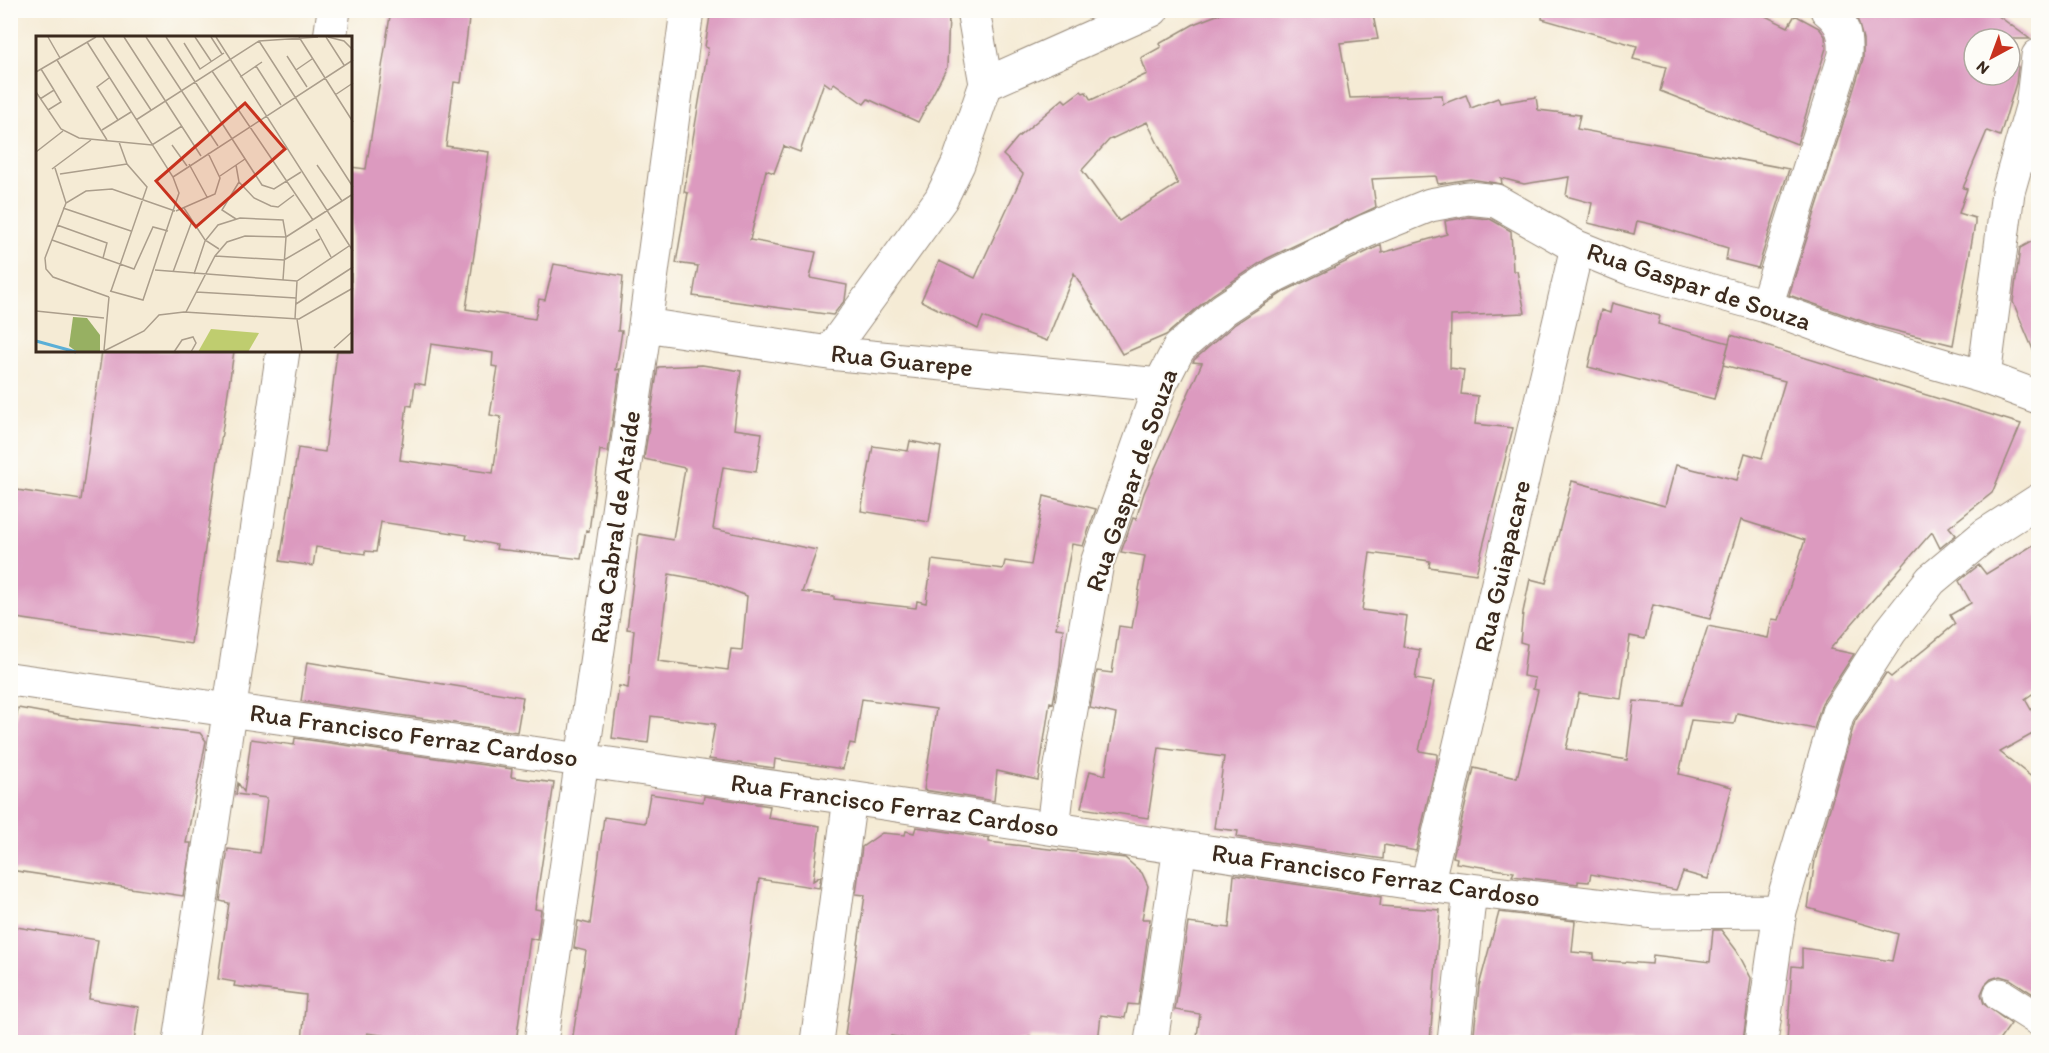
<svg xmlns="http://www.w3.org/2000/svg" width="2049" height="1053" font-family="Itim,sans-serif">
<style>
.building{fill:#dc9abf;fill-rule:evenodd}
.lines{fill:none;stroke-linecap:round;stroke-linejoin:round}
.minor-casing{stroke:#988a7a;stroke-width:35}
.minor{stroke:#fff;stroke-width:33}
.labels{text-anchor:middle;stroke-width:4.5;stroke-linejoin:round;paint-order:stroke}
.street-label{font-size:26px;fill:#3b2a1e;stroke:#fdfcf7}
.inset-river{fill:none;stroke:#5bafd7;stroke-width:3}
.inset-road{fill:none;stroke:#ab9e8c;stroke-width:1.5}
.view{fill:#c8321e;fill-opacity:0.15;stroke:#c8321e;stroke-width:3}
.inset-edge{fill:none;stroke:#3b2a1e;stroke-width:3}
</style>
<rect width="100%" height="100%" fill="#fdfcf7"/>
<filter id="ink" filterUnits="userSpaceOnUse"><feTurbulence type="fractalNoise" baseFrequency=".0167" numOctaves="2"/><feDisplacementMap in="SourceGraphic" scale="12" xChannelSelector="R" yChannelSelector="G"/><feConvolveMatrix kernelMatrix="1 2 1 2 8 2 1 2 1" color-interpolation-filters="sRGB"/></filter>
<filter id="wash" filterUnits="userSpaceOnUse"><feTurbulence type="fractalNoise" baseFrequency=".008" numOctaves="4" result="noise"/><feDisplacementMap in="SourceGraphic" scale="24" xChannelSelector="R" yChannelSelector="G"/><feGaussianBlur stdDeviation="1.35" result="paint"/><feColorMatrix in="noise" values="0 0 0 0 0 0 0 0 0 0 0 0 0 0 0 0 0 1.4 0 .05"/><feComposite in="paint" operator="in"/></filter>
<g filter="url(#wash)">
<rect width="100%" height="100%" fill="#f5ebd5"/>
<g id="blocks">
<path class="building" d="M391,10H413L469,19L461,83L454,82L446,146L489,152L466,309L535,319L539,299L545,300L554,264L623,276L618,331H622L616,370L620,369L608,452L600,450L589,531L586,530L581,559L496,549L497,545L466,539L467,535L381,522L376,552L365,551V554L316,547L313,566L280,561L298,448L325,452L337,351H351V167L366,169ZM431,344L493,353L492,366L498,367L490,415L501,417L493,473L400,460L407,405L412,406L415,383L425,385Z
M711,10H929L949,16L947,67L918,122L868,99L864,104L834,83L831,87L824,82L800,152L784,146L774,173L766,170L750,240L816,252L810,278L847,285L845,300L833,315L693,296L698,266L676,263L688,193L684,192L708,48L705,47Z
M1230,10H1372L1378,39L1340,43L1350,98L1442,95L1443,104L1466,95L1471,108L1498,98L1500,103L1536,97L1538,110L1580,115L1577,129L1789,169L1758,268L1726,260L1728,248L1651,224L1637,221L1634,234L1588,223L1592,203L1566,196L1569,177L1524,184L1501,178L1502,184L1470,179L1438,184L1436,176L1372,179L1376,207L1266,259L1212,295L1166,335L1122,354L1074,273L1047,341L983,317L978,329L921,301L939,261L975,278L1023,174L1003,155L1017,138L1063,99L1066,102L1081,91L1083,93L1086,92L1091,100L1147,74L1141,58L1161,47L1159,44L1196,23ZM1147,122L1178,184L1119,221L1082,170L1109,140Z
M1543,10H1753L1788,27L1795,15L1819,28L1825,36L1826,48L1797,144L1660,91L1666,67L1633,59L1637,46L1542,19Z
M1857,10H1990L2030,39H1974V75H2010V60L2018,67L2016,83L2000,136L1987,131L1963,188L1967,189L1959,213L1975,218V224L1953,345L1876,326L1789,295L1863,60V39L1856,14Z
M1469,217L1490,219L1511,231L1513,271H1517L1525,313L1451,316L1450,368L1464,370L1461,394L1478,396L1475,424L1513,428L1476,574L1429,567L1430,561L1370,553L1362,610L1407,616L1403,647L1420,650L1415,679L1434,682L1419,751L1437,754V760L1416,851L1384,845L1383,859L1237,837L1238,831L1214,828L1224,757L1159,748L1148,818L1081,808L1090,771L1105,775L1116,714L1090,708L1097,671L1112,673L1119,626L1132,628L1145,556L1121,552L1133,518L1136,519L1144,493L1202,363L1193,362L1194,360L1235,324L1285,291L1381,245L1382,253L1447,234L1445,221Z
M2038,238V356L2036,357L2013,302L2020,248Z
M1612,303L1660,316L1658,324L1729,343L1714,399L1588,367L1601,310L1610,313Z
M1731,335L2021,424L1992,493L1949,527L1956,535L1940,548L1932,532L1830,649L1854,654L1822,703L1814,729L1737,713L1734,724L1691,720L1679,774L1732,787L1708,879L1683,872L1676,890L1591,874L1589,882L1578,881V884L1512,876L1514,872L1456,863L1457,858L1453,857L1474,768L1517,778L1538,690L1533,689L1535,678L1523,676L1527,644L1520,642L1523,612L1530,579L1546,583L1572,481L1665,506L1676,465L1737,480L1745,453L1762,458L1785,381L1723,365ZM1741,520L1805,540L1779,620L1772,619L1768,638L1708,626L1682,705L1634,701L1627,760L1566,749L1579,693L1621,699L1630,636L1645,639L1653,605L1710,619Z
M102,351H234L191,644L10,617V489L81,500Z
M702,365L741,371L734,429L762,433L756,472L723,467L713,529L817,550L802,592L834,596V599L916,608L917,601L926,603L932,560L1003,569L1005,561L1031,565L1044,496L1096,509L1083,546L1072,544L1056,628L1063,629L1060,665L1053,703L1050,702L1038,780L997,771L994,801L924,790L936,709L862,699L855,744L850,743L843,769L775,759L774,768L709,759L715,724L651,716L648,743L612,738L619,686L628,688L634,630L627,629L639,534L673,540L685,468L644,459L658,367ZM669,574L709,581L747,596L742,650L731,649L728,670L658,661Z
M910,441L941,447L929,522L861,511L873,446L908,451Z
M2038,542V690L2025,699L2038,722V731L2000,752L2038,782V986L2033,994L2010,979L2000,976L1991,979L1985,985L1981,994L1984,1004L2011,1024L1998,1042H1787L1792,966L1802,967V948L1892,961L1898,934L1808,908L1815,860L1855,721L1886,673L1891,677L1955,624L1950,615L1971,603L1959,581L1979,565L1986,574Z
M307,662L523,697L517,732L301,701Z
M18,708L79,719L200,733L206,741L186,843H191L183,896L10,870V757Z
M295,738L512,769L511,777L554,783L535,909L541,910L537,940L530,938L516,1042H432L367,1033L365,1042H302L306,995L234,986L235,982L218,979L229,903L220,901L228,849L260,853L267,798L236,794L238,783L244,792L251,739L294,745Z
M650,794L703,802L704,796L770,806L768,818L820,826L813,881L821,876L819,888L759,879L736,1042H572L586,951L574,948L578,921L590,924L604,817L645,823Z
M916,827L989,838V842L1125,858L1142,873L1148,886L1142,919H1150L1138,1005L1128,1004L1125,1018L1101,1015L1098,1042L1029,1037L1028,1042H923L891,1036L890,1042H886L845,1035L865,895L856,894L862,847L882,833L905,835L906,831L914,833Z
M1234,875L1381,897L1380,906L1440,910L1430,1042H1204V1037L1197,1036L1200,1014L1175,1010L1188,923L1229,928Z
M1499,912L1575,921L1572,952L1594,954V960L1652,964L1653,955L1710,962L1713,930H1721L1737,951L1751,978L1743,1042H1473L1479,986Z
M10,926L98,940L89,999L139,1007L134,1042H10Z"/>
</g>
</g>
<g filter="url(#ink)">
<use href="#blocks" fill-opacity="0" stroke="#988a7a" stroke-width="1.5"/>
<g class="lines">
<g class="minor-casing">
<path id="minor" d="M973,10L986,84
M330,38L334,10
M1766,306L1845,55C1846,36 1843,22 1827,10
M645,325L829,353L1160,385
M829,353L941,199L958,164L986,84L1152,10
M1984,377L2008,192L2032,107L2038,56
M10,679L850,798L1427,885L1655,912L1780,911
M1053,828L1059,777L1097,563L1160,385L1179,348L1224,309L1276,275L1366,231L1430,205L1468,198L1496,201L1577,247L1629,268L1766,306L1870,344L1984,377L2038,397
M1427,885L1577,247
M2000,995L2038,1019
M180,1042L283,351
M541,1042L645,325L687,10
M817,1042L850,798
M1151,1042L1180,847
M1454,1042L1470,890
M1761,1042L1780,911L1838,713L1890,632L1931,580L1985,535L2038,501"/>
</g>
<use href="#minor" class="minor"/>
</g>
</g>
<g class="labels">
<g class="street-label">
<text transform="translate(1699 286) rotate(18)" y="9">Rua Gaspar de Souza</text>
<text transform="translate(902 360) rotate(6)" y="9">Rua Guarepe</text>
<text transform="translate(1131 480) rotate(-71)" y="9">Rua Gaspar de Souza</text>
<text transform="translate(615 527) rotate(-82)" y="9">Rua Cabral de Ataíde</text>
<text transform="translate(1502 566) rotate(-77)" y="9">Rua Guiapacare</text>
<text transform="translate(414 735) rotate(8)" y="9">Rua Francisco Ferraz Cardoso</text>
<text transform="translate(895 805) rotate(8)" y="9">Rua Francisco Ferraz Cardoso</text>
<text transform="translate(1376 875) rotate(8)" y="9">Rua Francisco Ferraz Cardoso</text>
</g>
</g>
<g transform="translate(36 36)">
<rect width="316" height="316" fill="#f5ebd5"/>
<path d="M175,293L223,297L212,316H162Z" fill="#bfcd6f"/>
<path d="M37,281L51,282L64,299V316H41L33,310Z" fill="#97b062"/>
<path class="inset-river" d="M0,305L40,316"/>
<path class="inset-road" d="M12,1L24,22M67,1L115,74M88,1L165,120M110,1L182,110M130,1L226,149L238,153L265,136M159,1L175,25M175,1L186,18M180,1L317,215M263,1L317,86M290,1L308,29M292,1L308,5L317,14M223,5L317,151M51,6L137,141L143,157L107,264L74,255M148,7L164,33L188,17M251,20L271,51M21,24L71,104M220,30L245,69M5,33L18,54M260,34L276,23M176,35L277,184M0,36L60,1M204,41L226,26M73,42L61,51L82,84M0,56L25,93L43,102L116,109L146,90M299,59L317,47M4,63L18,54L25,66L12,74M100,84L223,5L282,1M66,94L95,76M136,109L151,130M0,116L27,95M153,128L171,161M200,129L203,146L186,174L200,183M281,129L306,165M19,132L30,167M16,133L55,104M24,138L91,128M184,140L209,123M137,141L317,24M203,146L218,162L235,170L242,171L258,159M27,172L95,195M148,172L169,204L183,213M140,175L179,158L184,142L172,117M21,189L71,207L67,222M280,193L295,221M250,201L317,158M16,204L98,233L117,191L132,195M179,220L248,224L284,203M119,234L261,245L313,210M137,236L156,185M158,238L169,205L182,189L204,182L247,184L250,201L247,244M75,255L111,151L91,128L83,106M160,256L260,262M73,261L17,241L10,233L9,222L30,167L50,155L76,153L139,175M260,268L317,231M0,275L68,282M150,276L179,220L191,206L209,200L250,201M259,283L261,245M261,283L266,316M298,312L317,295M68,314L73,261M68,315L108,295L123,279L148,276L263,283L317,252M138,316L146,304L157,301L160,307L155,316"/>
<path class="view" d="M209,67L249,113L160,191L120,145Z"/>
<rect width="316" height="316" class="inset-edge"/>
</g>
<rect width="2049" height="1053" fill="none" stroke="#fdfcf7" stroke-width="36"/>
<g transform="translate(1992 57) rotate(221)"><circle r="28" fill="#fdfcf7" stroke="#afa8a0" stroke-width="1.5"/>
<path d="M0-4.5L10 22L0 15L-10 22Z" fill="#c8321e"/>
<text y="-9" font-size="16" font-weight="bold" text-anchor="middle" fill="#3b2a1e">N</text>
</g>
</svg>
